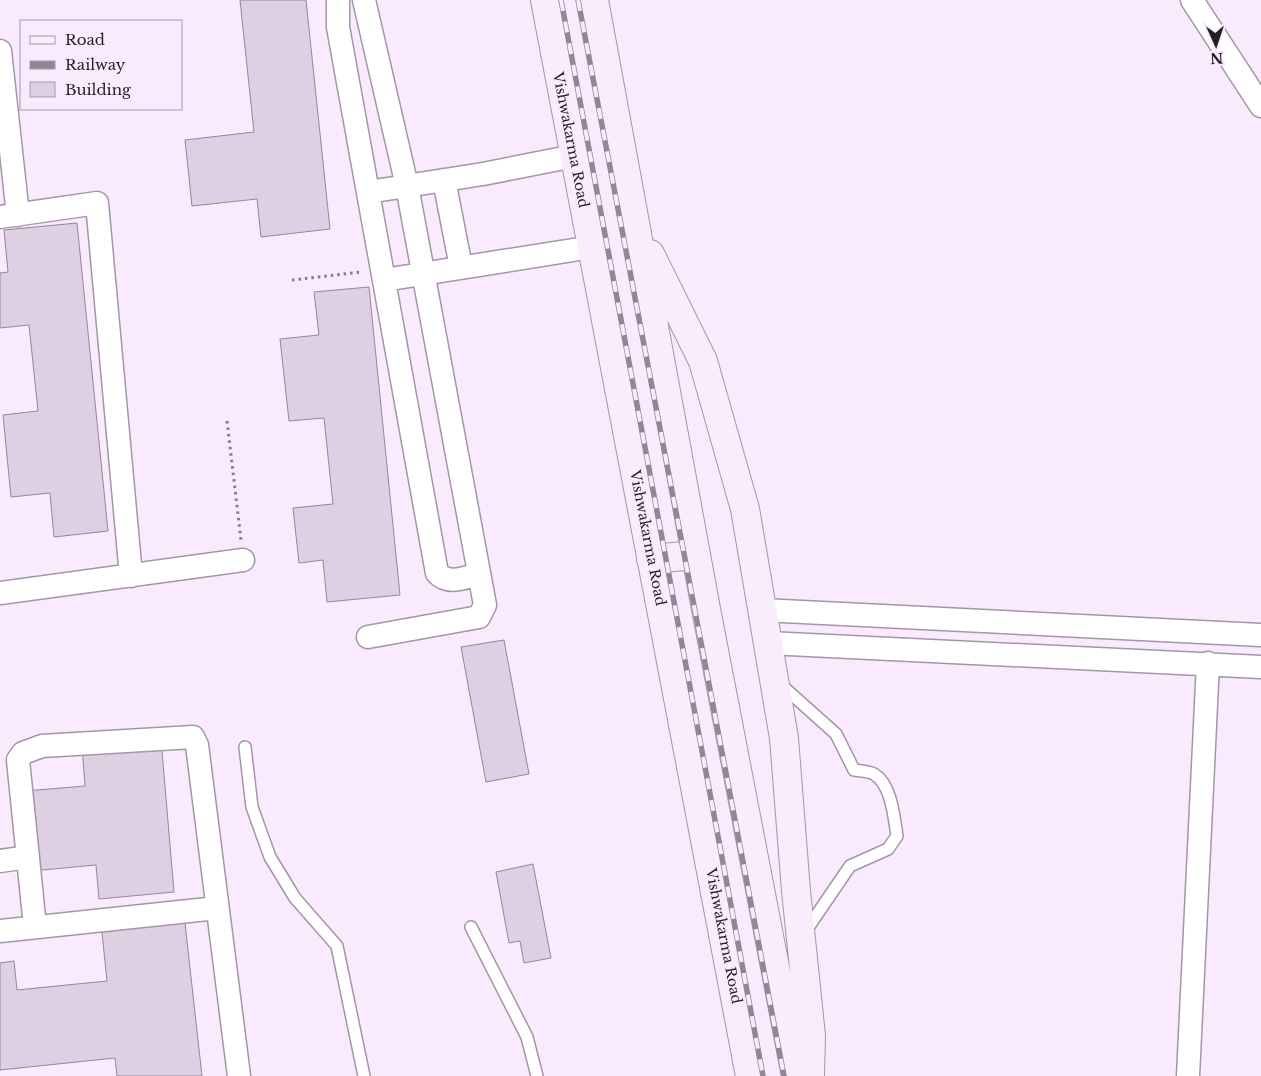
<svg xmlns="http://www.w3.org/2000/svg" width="1261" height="1076" font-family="'Libre Baskerville',serif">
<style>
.building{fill:#decfe2;stroke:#948698}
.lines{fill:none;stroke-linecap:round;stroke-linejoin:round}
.service-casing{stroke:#a496a7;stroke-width:14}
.minor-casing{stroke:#a496a7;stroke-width:25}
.secondary-casing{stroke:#a496a7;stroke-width:30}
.path{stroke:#857c88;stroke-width:3;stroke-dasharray:2.5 4;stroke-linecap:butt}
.service{stroke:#fff;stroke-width:11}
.minor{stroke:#fff;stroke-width:22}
.secondary{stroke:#f9ecfc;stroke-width:28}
.rail-casing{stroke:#918794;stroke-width:5.5}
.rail{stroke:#f9eafd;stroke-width:4;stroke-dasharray:11;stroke-linecap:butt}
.labels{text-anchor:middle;stroke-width:5;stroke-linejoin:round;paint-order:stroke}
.street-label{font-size:14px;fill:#231e25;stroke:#f9eafd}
</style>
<rect width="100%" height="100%" fill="#f9eafd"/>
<path class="building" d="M240,0H306L330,229L261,237L257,199L192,206L185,140L254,132Z
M77,223L108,531L54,537L50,493L11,497L3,415L38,411L29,325L0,328V273L8,272L4,230Z
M369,287L400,595L327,602L323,560L299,563L293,508L333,504L324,418L289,421L280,339L319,335L314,292Z
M504,640L529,774L486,782L461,647Z
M161,739L174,892L99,899L96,865L32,871L25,791L85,786L82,745Z
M533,864L551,958L524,963L520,941L509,943L496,872Z
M184,914L202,1076H117L115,1058L0,1070V963L14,961L17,990L107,981L101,923Z"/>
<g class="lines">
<g class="service-casing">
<path id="service" d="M779,683L836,734L854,770C860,771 869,771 874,774C892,785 894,818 897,836L888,849L850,866L805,932
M245,747L252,807L270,857L295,898L337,946L364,1076
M471,927L527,1037L537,1076"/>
</g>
<g class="minor-casing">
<path id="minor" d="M338,0V27L437,573C448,585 464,578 479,574
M364,0L407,186L485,605L479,617L368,637
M1192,0L1261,106
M0,51L18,215
M444,180L461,267
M368,192L483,174L574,156
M0,217L97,203L131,576
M384,280L592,247
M0,593L243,560
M762,610L1261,635
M768,643L1261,667
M0,861L28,857
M35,927L18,760L23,753L42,746L193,737L197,745L239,1076
M0,931L217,908
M1188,1076L1208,663"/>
</g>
<g class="secondary-casing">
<path id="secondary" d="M545,0L750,1076
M594,0L706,609L796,1076
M650,254L703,361L745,509L784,738L796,891L811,1036L810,1076
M651,559L696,555"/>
</g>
<path class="path" d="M292,280L361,272
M227,421L241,540"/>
<use href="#service" class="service"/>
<use href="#minor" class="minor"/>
<use href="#secondary" class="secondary"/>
<g class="rail-casing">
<path id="rail" d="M561,0L763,1076
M578,0L784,1076"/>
</g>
<use href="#rail" class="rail"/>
</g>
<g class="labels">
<g class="street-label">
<text transform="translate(571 140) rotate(79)" y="5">Vishwakarma Road</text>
<text transform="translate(648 538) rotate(79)" y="5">Vishwakarma Road</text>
<text transform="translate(724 936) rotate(79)" y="5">Vishwakarma Road</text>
</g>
</g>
<rect x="20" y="20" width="162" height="90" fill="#f9eafd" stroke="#a398a7"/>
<rect x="30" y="36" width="25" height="8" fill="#f9ecfc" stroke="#a398a7"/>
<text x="65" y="45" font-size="15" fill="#231e25">Road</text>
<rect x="30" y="61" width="25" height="8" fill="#918794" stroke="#a398a7"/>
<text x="65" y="70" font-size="15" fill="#231e25">Railway</text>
<rect x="30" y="82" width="25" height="15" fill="#decfe2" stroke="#a398a7"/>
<text x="65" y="95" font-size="15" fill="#231e25">Building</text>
<g transform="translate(1216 45) rotate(177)" stroke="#f9eafd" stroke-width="4" paint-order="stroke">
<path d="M0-4L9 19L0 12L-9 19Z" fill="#231e25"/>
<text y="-8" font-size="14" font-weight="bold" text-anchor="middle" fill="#231e25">N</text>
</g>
</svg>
